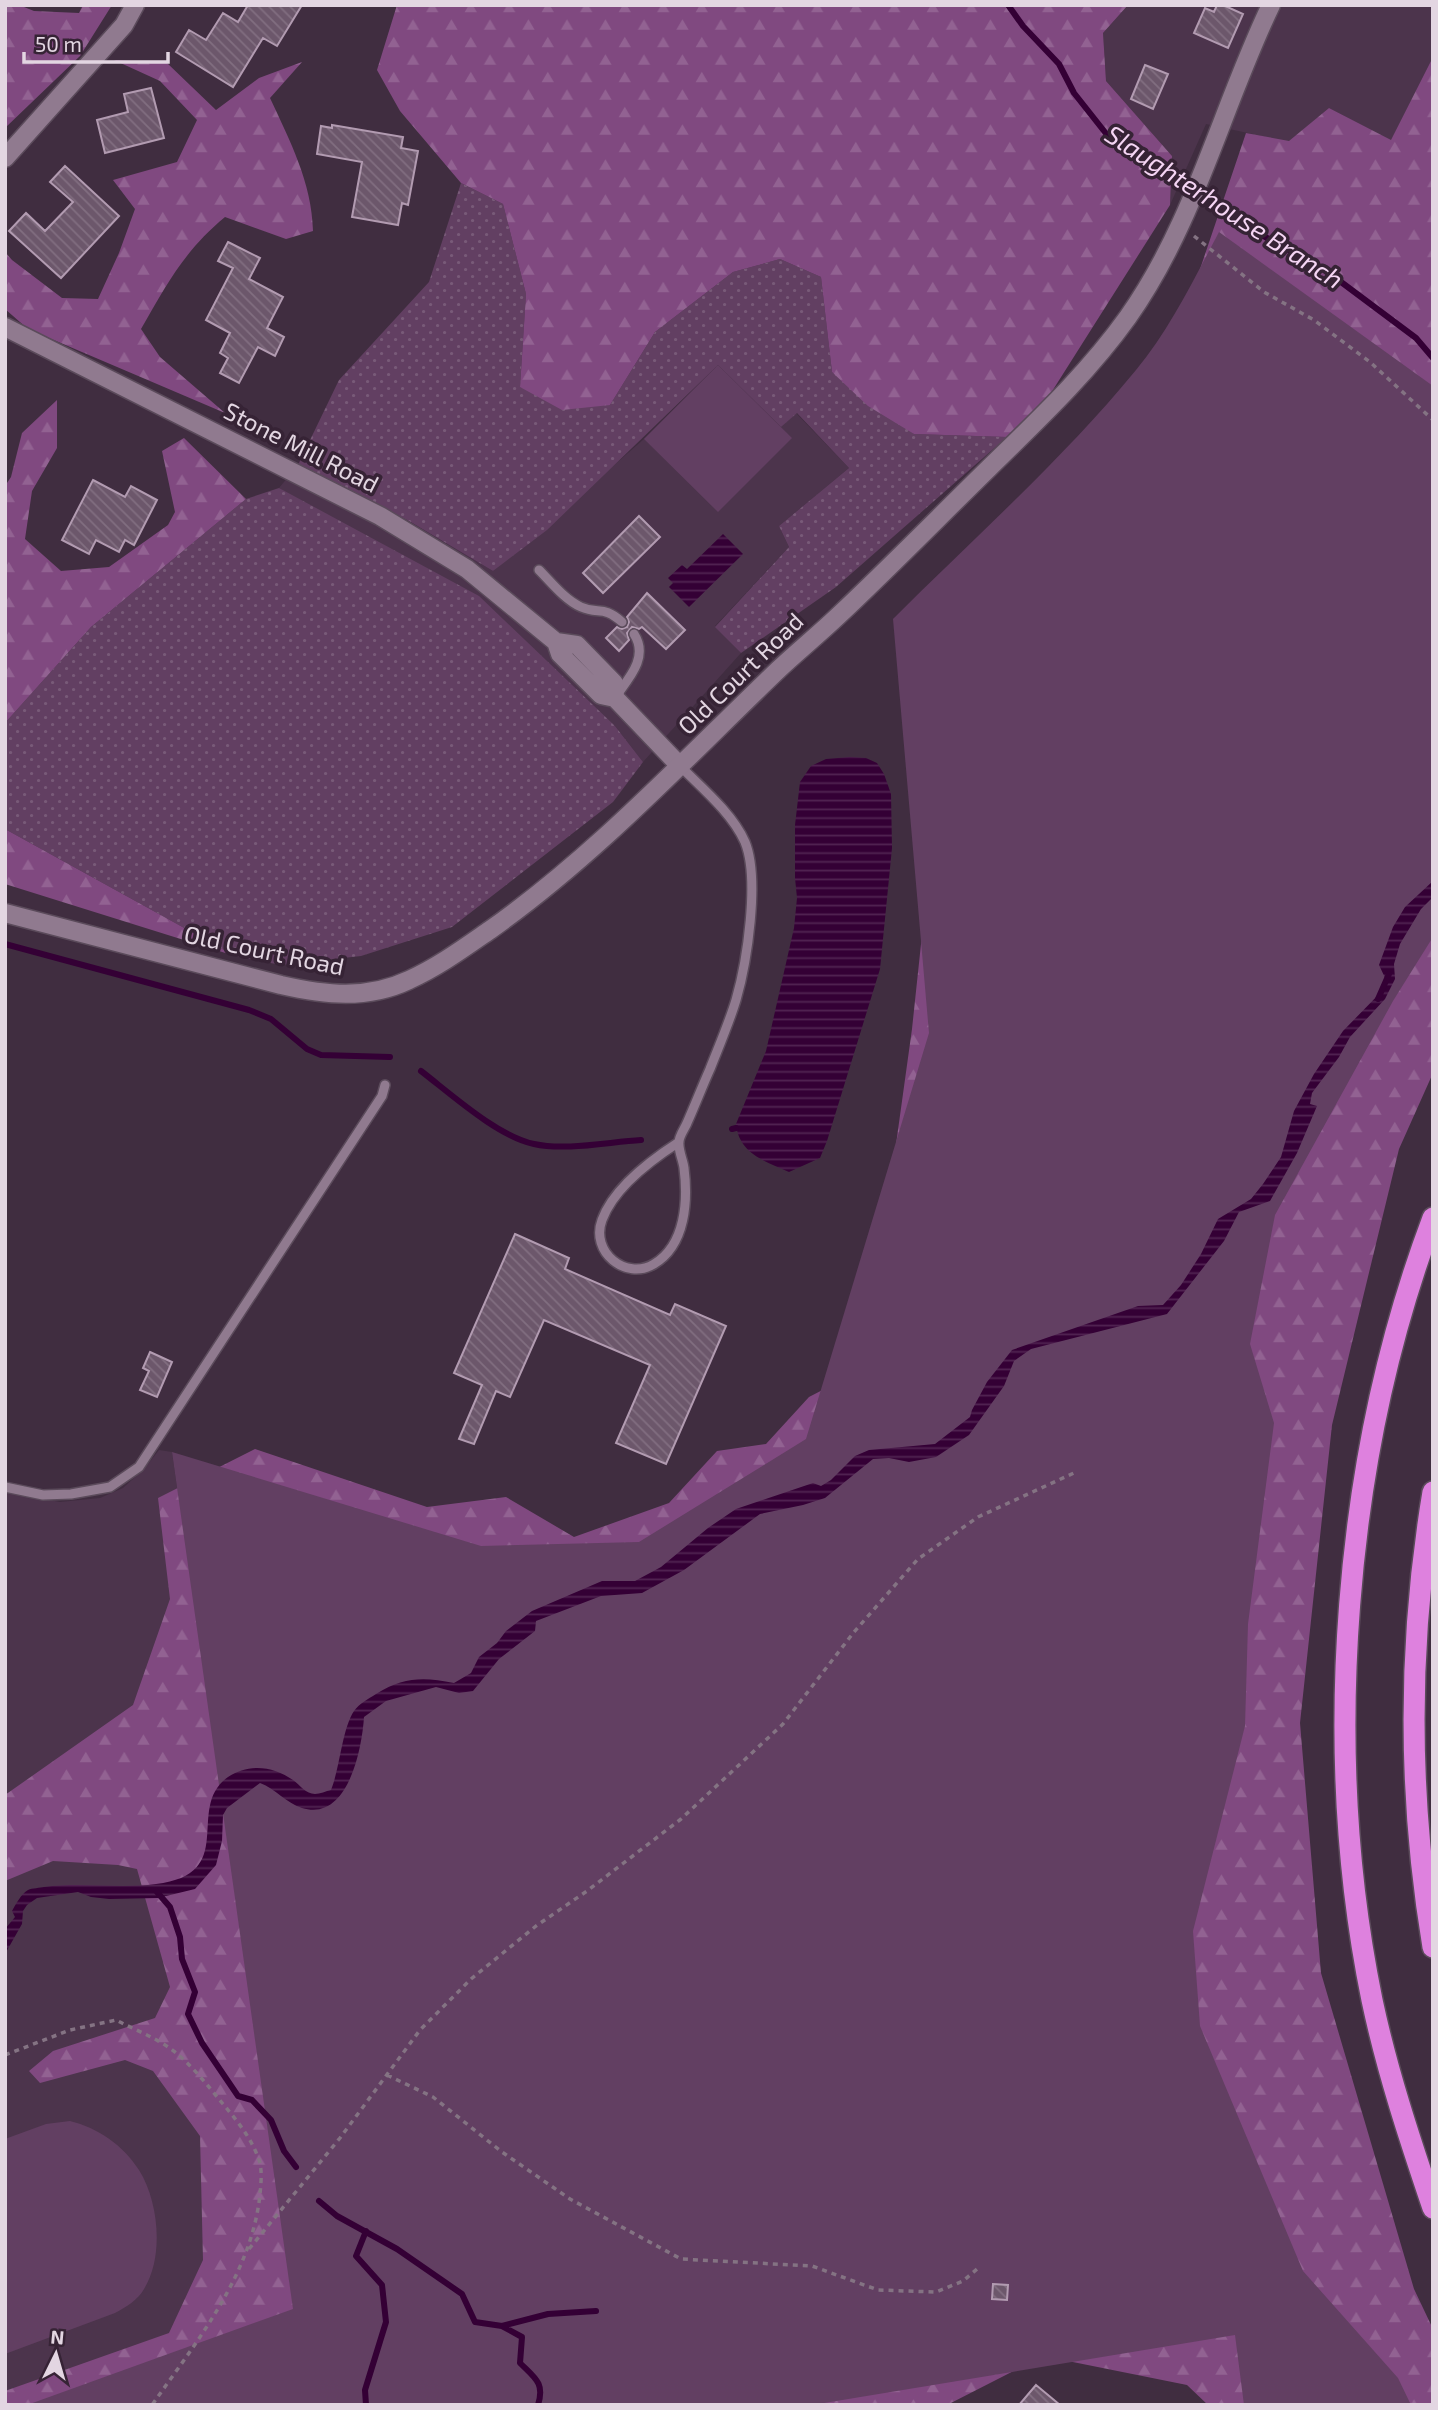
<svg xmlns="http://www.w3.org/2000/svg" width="1438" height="2410" font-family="'Exo 2',sans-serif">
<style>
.built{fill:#4c344c}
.grass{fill:url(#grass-dots)}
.forest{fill:url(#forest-firs)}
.park{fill:#623f62}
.water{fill:url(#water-rules)}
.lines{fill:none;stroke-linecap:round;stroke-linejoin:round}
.stream{stroke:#340035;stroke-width:6}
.building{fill:url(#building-back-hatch);stroke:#b29bb1;stroke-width:2}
.service-casing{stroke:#5b4b5b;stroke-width:12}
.minor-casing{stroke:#5b4b5b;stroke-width:21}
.secondary-casing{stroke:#5b4b5b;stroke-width:21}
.motorway-casing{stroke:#5b4b5b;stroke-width:24}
.path{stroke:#847383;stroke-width:3.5;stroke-dasharray:5 5;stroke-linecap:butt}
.service{stroke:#907a8f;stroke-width:9}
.minor{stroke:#907a8f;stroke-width:18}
.secondary{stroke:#907a8f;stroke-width:18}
.motorway{stroke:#de81de;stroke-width:21}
.labels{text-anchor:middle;stroke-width:7;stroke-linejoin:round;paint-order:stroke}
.street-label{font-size:24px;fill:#e3d6e2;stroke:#362335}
.water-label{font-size:26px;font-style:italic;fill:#f5d5f4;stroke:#362335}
</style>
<defs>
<pattern id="grass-dots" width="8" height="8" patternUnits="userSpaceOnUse" patternTransform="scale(1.75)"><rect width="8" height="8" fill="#623f62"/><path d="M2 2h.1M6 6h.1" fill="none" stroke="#785a78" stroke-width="1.8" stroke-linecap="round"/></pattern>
<pattern id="forest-firs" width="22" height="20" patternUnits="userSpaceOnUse" patternTransform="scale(1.75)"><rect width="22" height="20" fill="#804980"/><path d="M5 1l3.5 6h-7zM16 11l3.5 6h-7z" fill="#926292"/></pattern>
<pattern id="water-rules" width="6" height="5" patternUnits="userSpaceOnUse" patternTransform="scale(1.75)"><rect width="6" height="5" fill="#340035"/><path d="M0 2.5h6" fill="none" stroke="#512452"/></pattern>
<pattern id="building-back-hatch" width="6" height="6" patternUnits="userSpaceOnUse" patternTransform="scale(1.75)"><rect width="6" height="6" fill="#6c576b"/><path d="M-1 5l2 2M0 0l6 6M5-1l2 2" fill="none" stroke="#816e80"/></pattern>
</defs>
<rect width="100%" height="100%" fill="#402d40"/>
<path class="built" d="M1128,5H1433V57L1391,141L1329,108L1289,142L1206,124L1170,205L1172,156L1106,81L1103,33Z
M718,365L781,427L796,413L849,468L779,526L789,547L715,626L741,653L643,762L615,726L279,488L298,465L409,521L493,571L644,439Z
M159,1450L172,1452L293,2309L27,2405H5V1492L60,1502L100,1498L123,1488L144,1469Z"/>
<path class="grass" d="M461,183L503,204L526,294L520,387L610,405L655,332L733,272L780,259L821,277L832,372L914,434L1007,437L836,587L741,653L715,627L789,547L779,526L849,468L797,413L781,427L718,365L547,530L493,571L409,521L298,465L339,380L429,282Z
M279,488L479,596L615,726L643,762L613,802L452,927L361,956L281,965L235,956L5,829V723L91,627L246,499Z"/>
<path class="forest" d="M5,5H19L34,11L79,13L83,5H112L80,56L5,128Z
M397,5H1128L1103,33L1106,81L1172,156L1170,205L1044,404L1007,437L914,434L868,406L832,372L821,277L780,259L733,272L655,332L610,405L562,410L520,387L526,294L503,204L461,183L400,111L377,70Z
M1433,57V1073L1399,1149L1332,1425L1300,1723L1321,1973L1414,2289L1433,2329V2405H1208L1187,2385L1043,2356L947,2405H5V2391L169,2333L203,2260L200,2136L153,2071L125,2060L40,2083L29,2071L53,2051L155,2018L170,1987L137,1869L118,1865L53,1861L5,1881V1795L133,1705L170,1599L158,1498L255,1449L427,1507L506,1497L574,1537L669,1503L717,1451L766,1444L809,1397L865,1368L912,1029L929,869L1172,352L1246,133L1289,141L1329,108L1391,140Z
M114,60L167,63L216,110L259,78L302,62L270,98C290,141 312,183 313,231L286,239L225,217C184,251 167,284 141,329L160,357L225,413L28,329L5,309V252L12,260L62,298L98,299L119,253L135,209L113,180L177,162L197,120L160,81Z
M57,400V448L32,491L25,539L61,571L109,567L168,525L175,512L162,451L184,438L246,499L91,627L5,723V486L11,477L22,433Z
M5,829L235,956L5,884Z"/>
<path class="park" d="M1219,232L1433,386V937L1393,1001L1275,1215L1250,1344L1274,1423L1248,1624L1245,1726L1193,1931L1200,2026L1303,2271L1398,2378L1411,2405H1244L1235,2335L812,2405H27L293,2309L172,1452L481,1546L639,1542L806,1439L929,1033L893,619C975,537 1063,459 1136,370C1170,329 1194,279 1219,232Z
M718,365L792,438L718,512L644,439Z
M70,2121C98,2128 123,2145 139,2170C159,2202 164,2257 144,2289C138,2300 126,2307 115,2313L5,2354V2139L46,2124Z"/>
<path class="water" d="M723,534L743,554L689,607L669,587L673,583L668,578L682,565L687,569Z
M850,757L866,758L877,763L884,774L891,794L892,848L880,969L827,1141L820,1158L789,1172C765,1161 739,1154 736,1124L766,1051L794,928L797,898L795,878V825L800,782L811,766L826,759Z
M1433,881V897L1421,909L1400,944L1394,964L1395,979L1385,999L1350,1037L1339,1057L1312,1093L1310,1104L1317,1106L1297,1153L1270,1201L1239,1212L1224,1241L1167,1314L1031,1349L1014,1361L1004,1386L969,1435L936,1457L909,1462L889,1458L873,1459L825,1498L803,1505L760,1514L684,1570L642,1593L601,1596L536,1621L535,1631L499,1659L473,1691L459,1693L436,1687L386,1701L364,1717C362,1749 348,1822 302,1808C286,1803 276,1789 260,1783L227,1808L223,1815L222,1841L216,1865L195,1889L158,1898L109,1899L91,1897L78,1892L37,1898L27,1905L23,1911L22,1924L5,1954V1929L15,1917L12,1911C16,1904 21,1894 28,1890C32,1888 40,1888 44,1887C81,1882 119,1889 156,1884C240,1874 184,1808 228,1777C248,1763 274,1766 293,1780C300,1785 306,1794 315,1794C320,1794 326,1791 331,1790C340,1768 342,1729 354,1711C359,1704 368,1699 376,1694C404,1677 423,1677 454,1683L471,1673L479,1657L497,1643L506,1631L532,1611L602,1581H635L661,1567L708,1528L736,1509L813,1483L821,1486L831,1480L855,1456L869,1450L935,1444L970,1417L972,1410L987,1382L1012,1350L1138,1306L1163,1305L1181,1285L1201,1254L1218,1219L1251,1199L1263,1184L1281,1157L1294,1111L1314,1074L1343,1031L1383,990L1387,982L1379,965L1393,927L1405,907Z"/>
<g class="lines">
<path class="stream" d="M1008,5L1023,26L1059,64L1074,93L1108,136L1249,228L1325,270L1416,338L1433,358
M5,944L249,1010L271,1019L307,1049L321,1055L390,1057
M1378,999L1389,974
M421,1071C451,1094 497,1136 534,1144C565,1151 608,1142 641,1140
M732,1129L736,1128
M157,1892L170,1907L180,1937L182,1959L195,1992L188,2014L202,2043L238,2096L252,2100L271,2120L284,2151L296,2167
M319,2201L337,2216L397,2249L462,2294L475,2322L502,2326L522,2337L520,2363C535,2378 545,2383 538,2405
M366,2231L356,2256L382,2285L386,2322L365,2390L366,2405
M502,2326L548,2314L596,2311"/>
</g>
<path class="building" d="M248,5H302L277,46L263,38L233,87L176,52L189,30L206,40L223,13L238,22Z
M1217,5H1223L1243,14L1228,48L1194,33L1205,8L1214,12Z
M1145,65L1168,74L1153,109L1131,99Z
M151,88L164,138L105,153L97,120L128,112L124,94Z
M332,125L403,137L401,148L418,151L408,205L402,203L398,225L352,217L362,162L317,154L321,126L332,128Z
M65,166L119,216L61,278L9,231L26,213L45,231L73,202L50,182Z
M228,242L260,258L249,279L283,297L267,328L284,337L275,356L258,347L239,383L220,373L228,358L220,353L230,333L206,320L233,268L218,261Z
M93,480L125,497L131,486L157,500L134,545L125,540L119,552L96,540L89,554L62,540Z
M639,516L660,537L603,593L583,573Z
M647,593L685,630L666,649L642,627L639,629L632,627L627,633L629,640L619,651L606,638L617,627L622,629L627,627L629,622L627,617Z
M515,1234L569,1258L565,1269L670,1315L675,1304L726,1326L666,1464L616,1443L650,1365L544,1320L510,1397L496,1391L474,1444L459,1439L482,1385L454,1373Z
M150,1352L172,1362L157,1397L140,1390L149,1371L143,1368Z
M993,2284L1008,2285L1007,2300L992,2299Z
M1036,2385L1060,2405H1019Z"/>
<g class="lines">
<g class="service-casing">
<path id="service" d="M539,570C551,582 565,600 581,607C599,615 603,605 622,622
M616,696C629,678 649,657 634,634
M679,1142C651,1160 614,1187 602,1220C590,1252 626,1281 654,1264C686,1245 688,1200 684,1168C683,1160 678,1150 679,1142C679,1136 685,1128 687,1123C695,1105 702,1087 710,1069C719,1046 729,1023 736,1000C747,962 760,879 745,842C732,813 702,788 680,766
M5,1487L43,1495L71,1494L110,1487L139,1467L382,1096L385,1085"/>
</g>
<g class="minor-casing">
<path id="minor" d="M5,158L124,25L135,5
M5,327L380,516L467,569L556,642L560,654L601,695L615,698L680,766
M556,642L577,645L614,683L615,698"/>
</g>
<g class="secondary-casing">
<path id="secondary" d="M5,913L281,985C325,995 367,1000 409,980C438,967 464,948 490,930C596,855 684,760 778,670C797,652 818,635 838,616C889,568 939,517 989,468C1038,420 1088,373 1128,317C1195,222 1221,109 1271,5"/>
</g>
<g class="motorway-casing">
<path id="motorway" d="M1433,1218C1343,1456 1321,1751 1372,2000C1387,2071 1410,2140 1433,2208
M1433,1492C1408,1642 1408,1797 1433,1947"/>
</g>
<path class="path" d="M1194,236L1264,292L1314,320L1370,362L1433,420
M5,2055L70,2030L116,2020C133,2029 152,2036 168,2047C189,2061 207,2085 223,2104C238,2122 253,2140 260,2163C262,2173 261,2184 260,2194C252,2274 197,2341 152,2405
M387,2075L433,2097L502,2152L570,2199L681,2259L812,2266L878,2290L936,2292L963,2281L977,2269
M249,2249L340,2138L420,2030L471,1979L536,1926L587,1891L681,1819L783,1724L854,1632L918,1559L978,1517L1076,1472"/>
<use href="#service" class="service"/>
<use href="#minor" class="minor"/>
<use href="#secondary" class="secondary"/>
<use href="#motorway" class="motorway"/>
</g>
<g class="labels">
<g class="street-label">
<text transform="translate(301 448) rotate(27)" y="8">Stone Mill Road</text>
<text transform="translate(741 674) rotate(-44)" y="8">Old Court Road</text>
<text transform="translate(264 951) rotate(12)" y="8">Old Court Road</text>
</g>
<g class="water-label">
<text transform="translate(1224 207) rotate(33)" y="9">Slaughterhouse Branch</text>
</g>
</g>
<rect width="1438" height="2410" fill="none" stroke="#e3d6e2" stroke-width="14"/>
<g transform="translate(56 2354) rotate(5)" stroke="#362335" stroke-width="5" paint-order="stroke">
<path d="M0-5L12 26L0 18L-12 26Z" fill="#e3d6e2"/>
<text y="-10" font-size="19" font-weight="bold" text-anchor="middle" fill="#e3d6e2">N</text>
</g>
<path d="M24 52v10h144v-10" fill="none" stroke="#e3d6e2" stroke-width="3.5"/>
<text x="35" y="52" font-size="21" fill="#e3d6e2" stroke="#362335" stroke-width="5" paint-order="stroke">50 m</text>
</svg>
